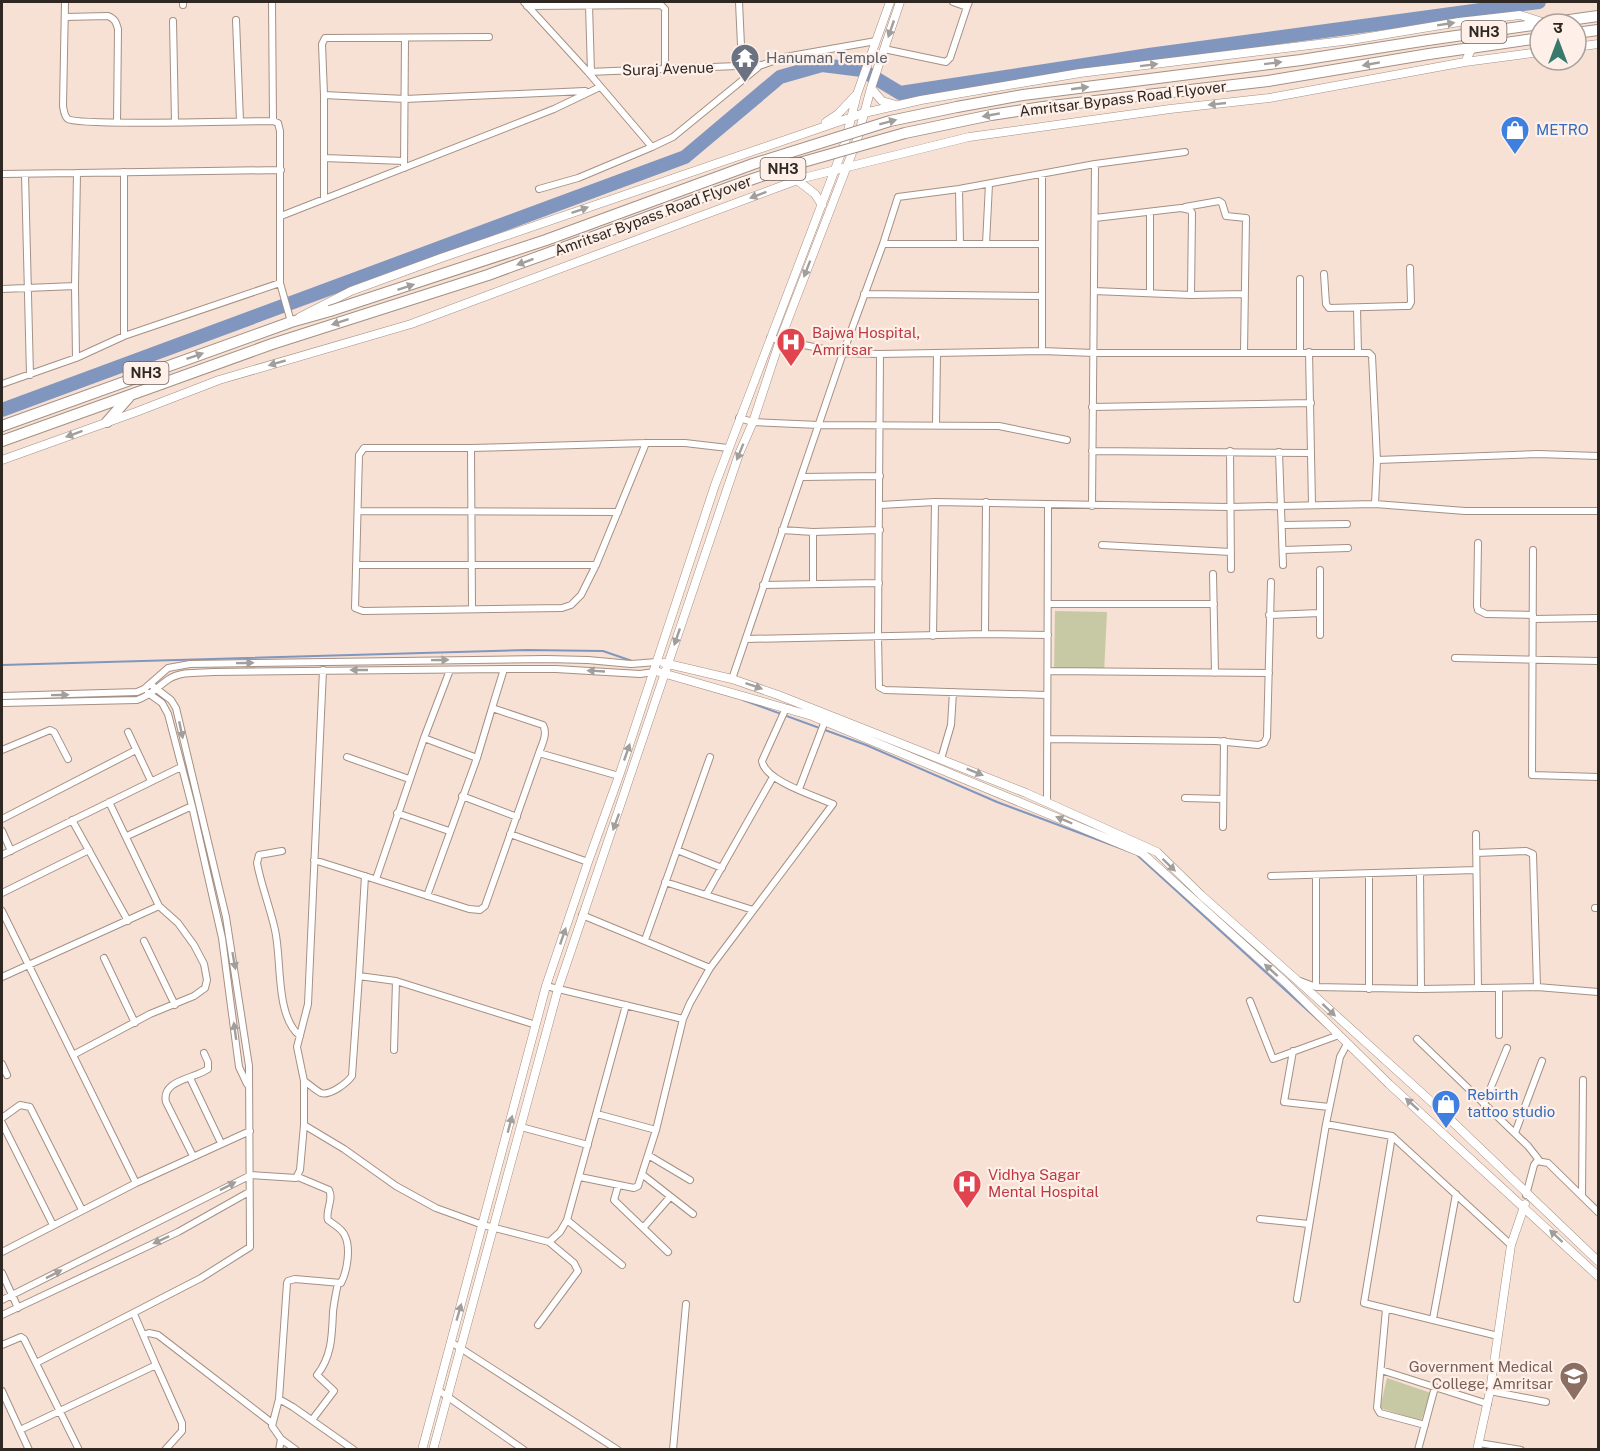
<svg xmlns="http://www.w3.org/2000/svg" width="1600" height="1451" font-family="'Public Sans','Noto Sans Devanagari',sans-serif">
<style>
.green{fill:#c6c9a4}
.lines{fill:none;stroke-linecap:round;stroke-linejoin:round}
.stream{stroke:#8196bf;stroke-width:2}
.river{stroke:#8196bf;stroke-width:14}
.minor-casing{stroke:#a59084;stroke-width:8}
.tertiary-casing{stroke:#a59084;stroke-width:9}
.trunk-casing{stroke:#a59084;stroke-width:12}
.minor{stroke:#fff;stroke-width:6}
.tertiary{stroke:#fff;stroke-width:8}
.trunk{stroke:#fff;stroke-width:10}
.trunk-bridge-casing{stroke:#a59084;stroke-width:12;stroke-linecap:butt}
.trunk-bridge{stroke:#fff;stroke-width:10}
.oneway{fill:#a19e9c}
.labels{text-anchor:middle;stroke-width:4.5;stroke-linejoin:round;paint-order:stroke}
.shield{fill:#fef0e8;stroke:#6d635d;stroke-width:1.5}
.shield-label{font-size:14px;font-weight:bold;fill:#2f2722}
.worship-label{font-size:15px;fill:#5b616d;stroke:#fef0e8;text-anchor:start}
.street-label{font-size:15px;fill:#2f2722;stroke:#fef0e8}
.shop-label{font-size:15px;fill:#366cbe;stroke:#fef0e8;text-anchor:start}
.health-label{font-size:15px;fill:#be3a42;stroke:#fef0e8;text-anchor:start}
.education-label{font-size:15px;fill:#785e54;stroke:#fef0e8;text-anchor:end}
</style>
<rect width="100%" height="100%" fill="#f7e1d4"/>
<path class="green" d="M1055,611L1107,612L1104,673L1054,672Z
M1387,1378L1431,1393L1421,1421L1380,1408Z"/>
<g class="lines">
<path class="stream" d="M2,665L527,650L603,651L632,661
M743,700L866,745L997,802L1136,854L1327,1028"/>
<path class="river" d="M2,410L685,157L780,77L822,65L862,70L900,93L1149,55L1539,2"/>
<g class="minor-casing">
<path id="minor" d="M65,2L63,106C64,111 64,116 68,119C78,126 248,121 273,121L278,123L280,131V283L291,322
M272,2L273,121
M524,2L588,72L762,65L785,57L876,41
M739,2L742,67
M953,2L967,7L969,2
M183,5V2
M589,5L591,72
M527,6L661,5L665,9V69
M65,17L108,16C115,19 116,22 118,29L117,122
M236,20L240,121
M173,21L175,122
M884,49L946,62L950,58L967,7
M588,72L652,147L673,137L761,65
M324,95L405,99L585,91
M324,158V95L322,44L325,38L489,37
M404,168L405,38
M124,172V336
M77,173L281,170
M2,174L77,173L75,286L76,358
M25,174L30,375
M1042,174V351
M539,189L578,178L652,147
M959,189L960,244
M324,199V158L404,161
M1185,207L1219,201L1222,203L1226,216L1246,218L1244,352
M1150,212V293
M281,216L554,109L600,87
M1095,218L1181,208L1190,210L1192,213L1191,295
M883,244H1040
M986,244L989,184
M1324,274L1326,304L1329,308L1404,306H1409L1411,302L1410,268
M1300,279V352
M2,289L75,286
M1094,291L1191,295L1245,294
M864,294L1041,296
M1357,308L1358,353
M770,338L843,353L880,354L1042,351L1094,353H1369L1372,356L1377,460L1375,504
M1309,352L1312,505
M880,354L878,636L879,687L885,690L1046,695
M2,384L76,358L124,336L280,283
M1092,407L1311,403
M739,418L753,422L819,425L999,426L1067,440
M936,424L937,354
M646,443L596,565L581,595L571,605L562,608L363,611L355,608L359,455L364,448H471L646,443H685L728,448
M471,448L472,609
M1092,451L1311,453
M1230,451L1231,569
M1279,452L1283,565
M1377,460L1538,454L1598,456
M801,477L880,476
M880,505L935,502L1229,507L1375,504L1465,511H1598
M1092,506L1095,164
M358,511L618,512
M1283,525L1347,524
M782,530L813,532L880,530
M813,532V584
M1478,543L1477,606L1478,610L1486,614L1533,615
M1102,545L1231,552
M1283,550L1348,548
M1533,550L1532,775L1598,777
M356,565H596
M1320,570V635
M1213,574L1215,673
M763,585L879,583
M1048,604H1214
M1269,615L1320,613
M1533,619L1598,618
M985,634L986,502
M933,636L935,502
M746,639L985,634L1048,635
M1455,658L1598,661
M504,669L492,708L543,725C548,734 542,744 539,753
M323,670L308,1004L297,1047L304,1081V1125L344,1149L396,1186L436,1208L483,1225L549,1242L560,1232L567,1220L626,1005
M450,670L424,738L477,758
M1049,671L1269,673
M732,679L843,353L883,244L898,197L959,189L1095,164L1185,152
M148,693L162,703L168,714L192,806L222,938L239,1067L247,1084
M2,696L137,692L144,689L168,668L190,664L546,659L588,660L631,664L657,662
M2,703L137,700C152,695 157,687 169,679C181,671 200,673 213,672L504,669H556L640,674L654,672
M128,732L151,781
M1048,739L1216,741L1258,745L1264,743L1267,737L1271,582
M2,750L50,730L54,732L68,759
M347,757L409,779
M941,759L951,725L953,692
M799,789L825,721
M462,796L517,817
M1185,798L1223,799
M1047,802L1048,504
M397,813L449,831
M2,819L136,750
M72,820L128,921
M1223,827L1224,741
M2,831L11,851
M510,834L588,862
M1476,834L1478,988
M127,836L192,806
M677,850L722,868
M282,851L259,855L257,863C261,885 270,907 275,930C282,960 275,1016 300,1036
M1476,853L1526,851L1533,854L1537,987
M2,855L181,767
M314,860L469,909L480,910L485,906L539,753L619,776
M1420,872L1421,989
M1316,875V987
M365,876L359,976L396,981L536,1025
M1271,876L1476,870
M376,879L424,738
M665,882L753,910
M2,893L89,850
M706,895L773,777
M427,896L477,758L492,708
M1595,908H1598
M2,911L136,1183
M582,915L710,968
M645,940L710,757
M144,941L175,1005
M104,958L135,1023
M2,977L159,906
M1300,981L1316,987L1421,989L1537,987L1598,992
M546,986L683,1019
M1499,988V1035
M1369,989V874
M1250,1001L1273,1059L1339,1035
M1417,1039L1528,1146L1539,1160
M394,1050L396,981
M1293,1051L1284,1102L1329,1107
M73,1055L150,1014L194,996L205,988L207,980L204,964L194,945L178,923L159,906L109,802
M2,1064L7,1075
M190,1078L221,1143
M304,1081C309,1084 315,1090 321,1093C330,1096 347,1083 352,1076L359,976
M1484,1104L1507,1048
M597,1114L656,1130
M2,1118L20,1105L30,1107L82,1210
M2,1123L53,1225
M1326,1124L1392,1136L1511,1245
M521,1127L588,1145
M1515,1133L1542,1061
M1392,1136L1364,1303L1498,1336
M648,1155L690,1180
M193,1156L166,1102C161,1080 194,1079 208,1069V1062L204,1053
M643,1175L693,1214
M298,1177L329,1190C334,1200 325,1210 328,1220C334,1225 342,1228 345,1236C351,1248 347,1272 341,1283L295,1279L288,1281L287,1283L279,1399L293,1407L354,1450
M580,1177L634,1188L638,1186L656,1130L683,1019L690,1003L710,968L833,804C815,796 765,781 762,761L786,708
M618,1186L614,1200L668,1252
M1526,1195L1534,1165L1537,1161L1548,1163L1598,1212
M1582,1196L1583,1080
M1260,1219L1309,1224
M567,1220L622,1265
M643,1228L670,1197
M2,1252L136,1183L250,1131
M2,1273L18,1308
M1297,1299L1326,1124L1340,1057L1347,1044
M2,1300L251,1175L296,1178L300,1170L304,1125
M1386,1309L1377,1408L1380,1413L1425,1425
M2,1315L178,1232L249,1192
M1433,1319L1456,1194
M538,1325L578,1271L574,1263L549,1242
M143,1335L149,1333L158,1335L272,1423
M451,1342L618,1450
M2,1345L21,1337L24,1339L79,1450
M36,1363L201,1278L250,1247L249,1066L226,917L176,708L171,700L150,684
M156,1365L182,1423V1431L165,1450
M1381,1370L1488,1404
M438,1390L524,1450
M2,1391L29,1450
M1490,1391L1546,1402
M279,1399L272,1426L281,1439L279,1450
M312,1420L334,1391L317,1375C332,1356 332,1335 333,1312C334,1302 336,1293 338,1283
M20,1430L156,1365L134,1314
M281,1439L296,1450
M1479,1443L1521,1450
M673,1450L686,1304
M1418,1450L1435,1387"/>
</g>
<g class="tertiary-casing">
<path id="tertiary" d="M1576,47L1598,44
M1465,62L1540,52
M871,88L882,101L896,105
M826,122L838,114L855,96
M797,180L815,194L822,205
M300,317L351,291L441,258L864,113L921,100L1080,73L1351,40L1459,22L1520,15L1542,22
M2,460L136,412L219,380L411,324L803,178L969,137L1170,109L1269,98L1465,62L1472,48
M664,663L732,679L778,695L1026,793L1157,852L1201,895L1298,981L1435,1105L1598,1261
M659,672L812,716L1142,853L1285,982L1389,1084L1598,1276
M422,1450L546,986L588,862L619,776L715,485L845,143L857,94L890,2
M433,1450L558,989L739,454L753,422L780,340L857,140L871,88L900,2
M1477,1450L1490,1391L1511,1245L1525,1204"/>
</g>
<g class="trunk-casing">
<path id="trunk" d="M1541,24L1598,16
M1576,33L1598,30
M1428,40L1540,24
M1429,54L1540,38
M107,422L129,397
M2,426L291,322L330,311
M2,441L161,384"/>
</g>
<use href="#minor" class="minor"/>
<use href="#tertiary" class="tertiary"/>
<use href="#trunk" class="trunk"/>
<g class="trunk-bridge-casing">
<path id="trunk-bridge" d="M330,311L546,240L753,164L890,121L957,107L1023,95L1301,60L1428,40
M161,384L272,344L488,275L744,182L803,162L905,133L991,115L1043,107L1268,81L1429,54"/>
</g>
<use href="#trunk-bridge" class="trunk-bridge"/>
</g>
<defs><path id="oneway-solid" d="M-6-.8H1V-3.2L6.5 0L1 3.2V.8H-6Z" transform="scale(1.5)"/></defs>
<g class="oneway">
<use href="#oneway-solid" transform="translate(1446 24) rotate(-9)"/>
<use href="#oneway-solid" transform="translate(891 29) rotate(109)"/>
<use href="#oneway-solid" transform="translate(1273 63) rotate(-7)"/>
<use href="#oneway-solid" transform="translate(1371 64) rotate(170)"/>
<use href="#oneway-solid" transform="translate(1149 65) rotate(-7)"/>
<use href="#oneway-solid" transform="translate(1080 88) rotate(-8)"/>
<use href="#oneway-solid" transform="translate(1217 104) rotate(174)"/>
<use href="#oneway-solid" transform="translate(991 115) rotate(170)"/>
<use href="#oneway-solid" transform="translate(888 122) rotate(-15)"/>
<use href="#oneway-solid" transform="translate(758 195) rotate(159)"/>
<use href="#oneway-solid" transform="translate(580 210) rotate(-19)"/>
<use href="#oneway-solid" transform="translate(525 262) rotate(160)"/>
<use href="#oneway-solid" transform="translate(807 269) rotate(111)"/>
<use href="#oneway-solid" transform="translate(406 287) rotate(-18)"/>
<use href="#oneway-solid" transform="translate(340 322) rotate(162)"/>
<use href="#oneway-solid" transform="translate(195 356) rotate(-19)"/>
<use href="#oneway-solid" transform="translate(277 363) rotate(164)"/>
<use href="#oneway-solid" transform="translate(74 434) rotate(160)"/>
<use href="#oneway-solid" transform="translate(740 452) rotate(112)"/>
<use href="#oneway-solid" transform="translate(677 637) rotate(109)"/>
<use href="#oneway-solid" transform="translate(440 660) rotate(-1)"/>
<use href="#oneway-solid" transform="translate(245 663) rotate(-1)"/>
<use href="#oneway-solid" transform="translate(359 670) rotate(-180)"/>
<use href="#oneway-solid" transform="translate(596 671) rotate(-177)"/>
<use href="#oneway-solid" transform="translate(754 686) rotate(19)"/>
<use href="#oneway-solid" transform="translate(60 695) rotate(-1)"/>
<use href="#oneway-solid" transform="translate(181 730) rotate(78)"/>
<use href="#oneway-solid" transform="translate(627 752) rotate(-71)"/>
<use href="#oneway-solid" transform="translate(975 772) rotate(22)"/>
<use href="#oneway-solid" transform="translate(1064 820) rotate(-157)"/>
<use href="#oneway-solid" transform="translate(616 822) rotate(110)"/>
<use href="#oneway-solid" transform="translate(1169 865) rotate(44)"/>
<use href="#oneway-solid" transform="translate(563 936) rotate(-71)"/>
<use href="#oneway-solid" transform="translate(234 961) rotate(80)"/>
<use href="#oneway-solid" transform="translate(1271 970) rotate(-138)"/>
<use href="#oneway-solid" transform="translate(1329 1010) rotate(43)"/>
<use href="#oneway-solid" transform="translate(235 1031) rotate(-98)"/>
<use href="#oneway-solid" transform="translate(1412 1104) rotate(-138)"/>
<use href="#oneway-solid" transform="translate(510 1124) rotate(-75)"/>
<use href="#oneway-solid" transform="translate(228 1186) rotate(-27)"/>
<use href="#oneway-solid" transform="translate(1556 1236) rotate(-137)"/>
<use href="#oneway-solid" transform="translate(161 1240) rotate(155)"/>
<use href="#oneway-solid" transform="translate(54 1274) rotate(-27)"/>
<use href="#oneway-solid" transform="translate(459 1312) rotate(-74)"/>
</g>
<defs>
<g id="temple-pin" transform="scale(1.5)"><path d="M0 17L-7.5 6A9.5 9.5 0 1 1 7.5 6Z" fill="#6b7280" stroke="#fef0e8"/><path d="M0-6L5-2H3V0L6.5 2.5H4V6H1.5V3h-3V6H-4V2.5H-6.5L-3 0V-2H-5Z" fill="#fff"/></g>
<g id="shop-pin" transform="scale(1.5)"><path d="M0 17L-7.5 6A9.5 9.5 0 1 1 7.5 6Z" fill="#3f7fe0" stroke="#fef0e8"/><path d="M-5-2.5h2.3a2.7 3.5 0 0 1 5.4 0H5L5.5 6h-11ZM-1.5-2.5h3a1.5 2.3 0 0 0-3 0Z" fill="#fff"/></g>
<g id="hospital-pin" transform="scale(1.5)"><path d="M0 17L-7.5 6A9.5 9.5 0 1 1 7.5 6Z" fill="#e0444e" stroke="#fef0e8"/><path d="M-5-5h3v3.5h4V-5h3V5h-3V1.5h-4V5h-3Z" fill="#fff"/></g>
<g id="university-pin" transform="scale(1.5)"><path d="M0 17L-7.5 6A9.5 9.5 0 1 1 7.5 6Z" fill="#8d6e63" stroke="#fef0e8"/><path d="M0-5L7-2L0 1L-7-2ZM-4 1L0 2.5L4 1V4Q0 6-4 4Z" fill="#fff"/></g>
</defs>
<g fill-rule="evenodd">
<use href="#temple-pin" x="745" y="58"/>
<use href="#shop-pin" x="1515" y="130"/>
<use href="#hospital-pin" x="791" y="342"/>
<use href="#shop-pin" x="1446" y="1104"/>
<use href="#hospital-pin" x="967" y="1184"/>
<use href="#university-pin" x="1574" y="1376"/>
</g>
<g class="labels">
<g class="shield">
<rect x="1461.5" y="21" width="45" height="22" rx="4.5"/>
<rect x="760.5" y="158" width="45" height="22" rx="4.5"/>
<rect x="123.5" y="362" width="45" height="22" rx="4.5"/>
</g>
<g class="shield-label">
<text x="1484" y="37">NH3</text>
<text x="783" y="174">NH3</text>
<text x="146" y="378">NH3</text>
</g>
<g class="worship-label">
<text x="766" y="63">Hanuman Temple</text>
</g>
<g class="street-label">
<text transform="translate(668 69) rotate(-2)" y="5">Suraj Avenue</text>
<text transform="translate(1123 99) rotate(-7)" y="5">Amritsar Bypass Road Flyover</text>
<text transform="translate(653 216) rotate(-20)" y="5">Amritsar Bypass Road Flyover</text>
</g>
<g class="shop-label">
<text x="1536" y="135">METRO</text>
<text x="1467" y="1100">Rebirth<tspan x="1467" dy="17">tattoo studio</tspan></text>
</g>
<g class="health-label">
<text x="812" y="338">Bajwa Hospital,<tspan x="812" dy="17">Amritsar</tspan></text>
<text x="988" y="1180">Vidhya Sagar<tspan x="988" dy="17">Mental Hospital</tspan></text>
</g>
<g class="education-label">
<text x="1553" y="1372">Government Medical<tspan x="1553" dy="17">College, Amritsar</tspan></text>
</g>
</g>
<rect width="1600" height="1451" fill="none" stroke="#2f2722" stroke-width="6"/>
<g transform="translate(1558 42)"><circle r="28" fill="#fef0e8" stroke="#aba099" stroke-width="1.5"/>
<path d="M0-4.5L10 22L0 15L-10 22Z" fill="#37796a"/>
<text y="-9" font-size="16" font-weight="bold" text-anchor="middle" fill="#2f2722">उ</text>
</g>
</svg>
